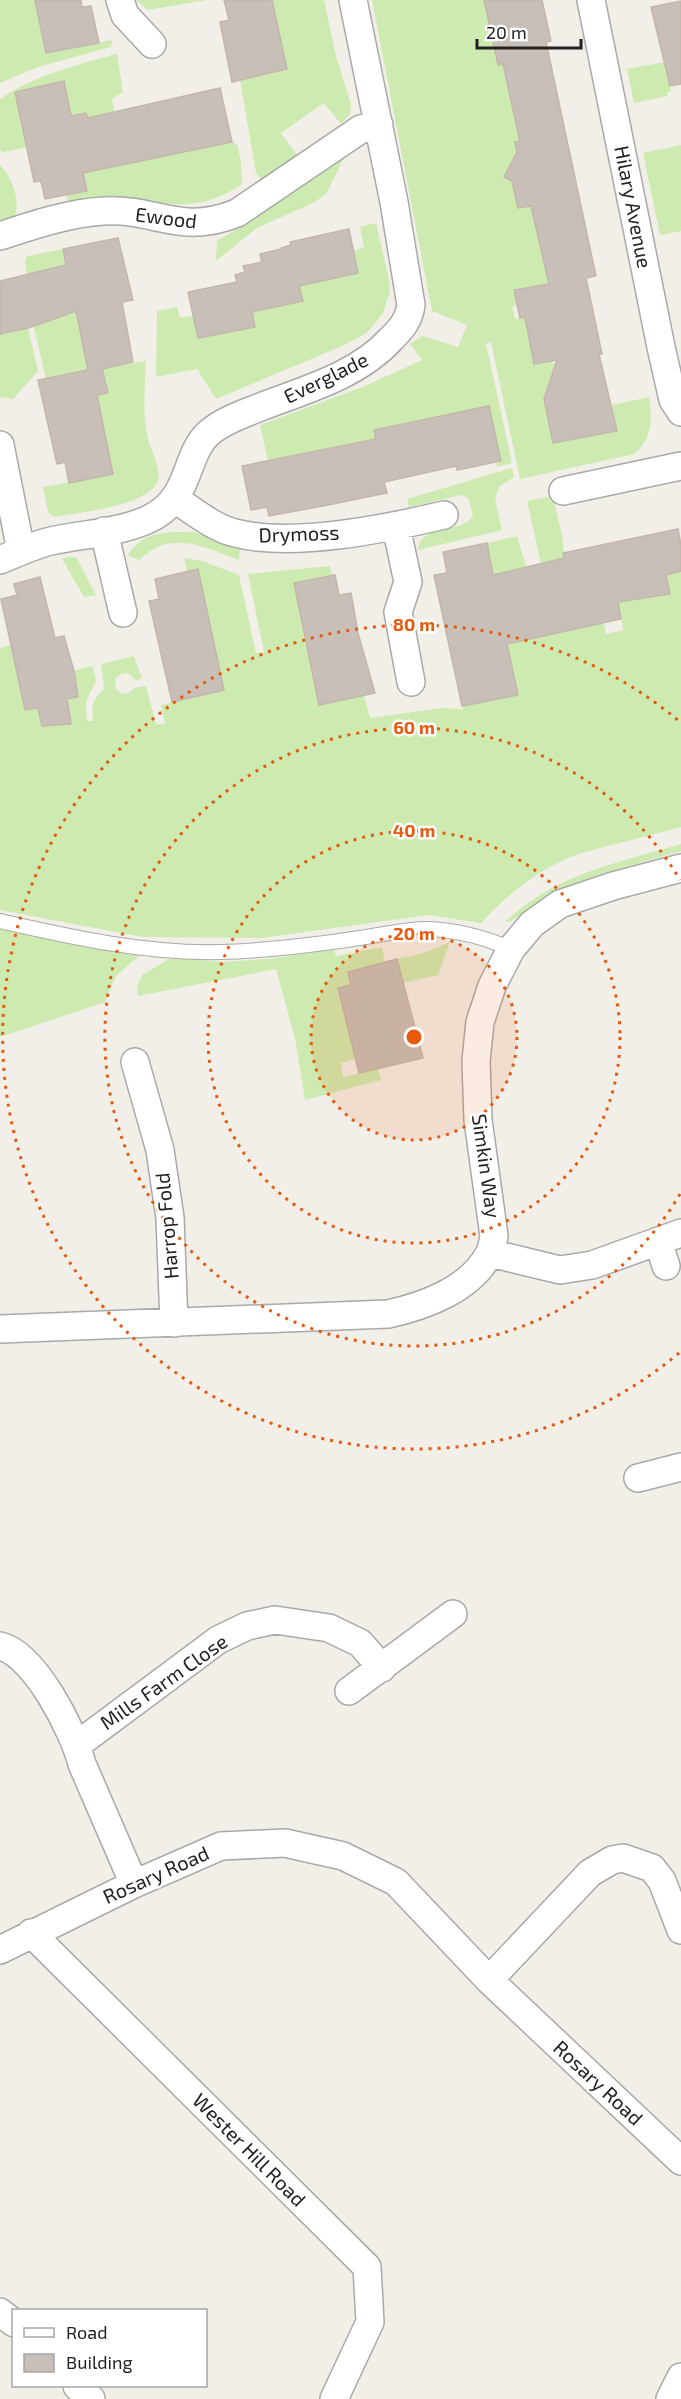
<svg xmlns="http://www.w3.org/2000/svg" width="681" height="2399" font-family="'Exo 2',sans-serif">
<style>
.grass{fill:#cdebb0}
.building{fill:#c7bfb8;stroke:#c4b6ab;stroke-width:1.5}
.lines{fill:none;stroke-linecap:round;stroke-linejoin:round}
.service-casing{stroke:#a9a9a9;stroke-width:16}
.minor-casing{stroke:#a9a9a9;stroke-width:30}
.service{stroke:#fff;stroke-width:14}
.minor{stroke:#fff;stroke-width:27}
.ring{fill:none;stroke:#e8590c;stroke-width:3;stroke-dasharray:3 6}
.labels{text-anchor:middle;stroke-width:5;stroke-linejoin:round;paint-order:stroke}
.street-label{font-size:20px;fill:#222;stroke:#fff}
.centre{fill:#e8590c;stroke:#fff;stroke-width:3}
.ring-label{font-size:18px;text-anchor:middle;font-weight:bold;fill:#e8590c;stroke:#fff;stroke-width:5;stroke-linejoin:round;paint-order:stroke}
</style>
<rect width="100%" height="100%" fill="#f2efe9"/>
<path class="grass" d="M0,0H35L47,53L112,40L111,47L38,67L0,83Z
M136,0H207L148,10Z
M272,0H324L336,56L351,104L350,114L341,124L324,103L281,133L297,155L263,181L256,173L240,80L287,69Z
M372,0H484L503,51L495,52L498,65L527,60L524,140L515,142L519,163L510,165L507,171L509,179L516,183L513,184L518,208L534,205L536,231L549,284L514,290L517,305L512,307L515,319L545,313L549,337L530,342L534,364L552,361L553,364L561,362L544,399L546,413L552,417L548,421L552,437L558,442L617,430L612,405L649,397C653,419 652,439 634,454L520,479L491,342L486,344L512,463L497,467L496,463L501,461L489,406L375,430L376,439L268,461L260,425L365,386L422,360L410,344L422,336L458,347L467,325L432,311Z
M117,54L123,92L112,99L117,128L232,142L237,144L241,161L242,184C198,214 166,204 117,196L116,200L68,207L67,195L87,190L76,138L90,131L87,113L71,116L63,81L15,92L16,100L23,99L27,119L20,121L22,129L29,128L33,146L4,152L0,150V99C35,75 77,65 117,54Z
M681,59L667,74L671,91L667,92L668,96L634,103L627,69Z
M681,145V231L660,235L643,153Z
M345,156L326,194L313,203L257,228L216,261L217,241L244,225L338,158Z
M0,165C13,179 22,202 13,220L0,225Z
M376,223L389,279L390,291L383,313L374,325L365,334L342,346L216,399L197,369L156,377L157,311L177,307L180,318L193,316L198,338L255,327L252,312L303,301L299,286L357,273L353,251L364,248L360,227Z
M63,249L86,360L114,366L146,361C145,388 142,412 148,439C151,451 163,471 157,483C144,507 79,512 54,517L48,512L43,487L112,474L97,395L108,393L105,379L93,381L46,379L24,285L29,284L25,262L27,256Z
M28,328L38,371L13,399L0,397V334Z
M512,468L514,477L500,486L495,498L502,530L418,550C422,521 462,536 473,515L468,498L462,495L409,507L407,499Z
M553,496L563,540L564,558L541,564L527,501Z
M175,532H193L238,546L240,548L239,560C203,547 171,529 139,560L128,555C142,535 152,534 175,532Z
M517,536L543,624L593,588L584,548L589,547L606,634L623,630L617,596L670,593L666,575L681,571V827C647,837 612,844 578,854C541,867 507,895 481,923L429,915L261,938L142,937L0,910V648L11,645L25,710L38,708L43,726L71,723L67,699L78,696L76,687L64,673L93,666L96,681C87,701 84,697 87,721H93C92,704 91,702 104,689L101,664L134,656L142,679L136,680L128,673L121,674L115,679L116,689L121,693L127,694L135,688L146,686L156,724H165L161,705L224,690L198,570L187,572L184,558L202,561L239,575L256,653L264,652L248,574L330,566L332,576L294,584L319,705L364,695L370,718L441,708L463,709L462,706L518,695L487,543Z
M68,557H76L96,595L84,597L62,559Z
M681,844V851L600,874L563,888L511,921L505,922C555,874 617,863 681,844Z
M0,927L139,956L116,976L105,1002L0,1037Z
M450,942L438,975L403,983L397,959L424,953Z
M382,947L385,962L348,972L351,985L339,988L338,992L369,1055L341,1063L343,1077L378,1069L381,1080L305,1100L295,1039L276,969L138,996L137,986L142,975L171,958L224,962L277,958L334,949L336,956Z"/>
<path class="building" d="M35,0H81L82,7L91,6L99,43L46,53Z
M224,0H272L287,69L232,82L220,22L229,20Z
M484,0H542L551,41L546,42L596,276L586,278L602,354H599L617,431L553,443L544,399L557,360L534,364L525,317L520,318L514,290L549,284L531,206L518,208L512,181L504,177L517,152L515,142L520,141L503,64L498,65Z
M681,1V84L670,86L651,7Z
M64,81L71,116L86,113L88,118L220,88L232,142L83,173L87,191L45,199L41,181L34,182L15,92Z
M349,229L358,273L299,286L303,301L252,312L255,327L198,338L188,292L237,282L235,275L245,272L243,266L262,262L260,254L281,249V248L291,245L290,242Z
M118,238L133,300L122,302L133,362L102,369L108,393L97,395L113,474L69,483L65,462L57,464L38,380L88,370L76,311L28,328L0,334V281L66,265L63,249Z
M489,406L501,461L457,470L456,466L384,482L387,493L328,505L269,516L267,507L251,510L242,466L376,439L374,430Z
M678,529L681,545V571L666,575L670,594L618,602L621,619L507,644L518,695L462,706L434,575L447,573L443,552L487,543L493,575L564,558L563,553Z
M198,569L224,690L172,702L149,601L159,599L155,579Z
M335,575L339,595L351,593L358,633L375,693L319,705L294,583Z
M40,577L55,638L64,636L74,671L78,697L67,699L71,724L42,726L38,708L25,710L1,599L17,595L14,584Z
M397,959L423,1058L359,1073L338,988L351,985L348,972Z"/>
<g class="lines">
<g class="service-casing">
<path id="service" d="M0,921C71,937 146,954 220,952C267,951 313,945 360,938C381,935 406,929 427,929C456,930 484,937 511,949"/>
</g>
<g class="minor-casing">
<path id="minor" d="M120,0L125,15L152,44
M591,0L661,347L673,400L681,412
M0,236C33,225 69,213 104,211C156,208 180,236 237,213L361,129L379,125
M0,445L21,551
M563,491L681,466
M175,499C194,511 212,527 235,533C293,548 385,529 444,515
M396,526L408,582L398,612L411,682
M104,531L123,613
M0,560C17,553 34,545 51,541C83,534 119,533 149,519C193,498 183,455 210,432C224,420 246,413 263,406C308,389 358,375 391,339C402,328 409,320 411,305L394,202L353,0
M135,1062L160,1150L170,1218L174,1323
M658,1241L666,1266
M490,1253L560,1270L592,1265L681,1233
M0,1329L388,1314C425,1306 471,1289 489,1254C492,1249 493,1241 494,1236L478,1120L476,1061L480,1022L492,986L511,949L532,924L560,904L613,886L681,868
M638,1478L681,1467
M0,1646C35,1654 74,1732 82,1764L134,1884
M349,1691L453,1614
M77,1745L218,1640L247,1626L275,1620L329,1628L360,1643L382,1668
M31,1933L367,2267L370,2322L334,2399
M0,1950L134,1884L221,1846L285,1843L343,1856L396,1882L489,1980L681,2161
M489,1980L590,1873L612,1860L623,1858L652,1868L662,1881L681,1930
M0,2312L14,2323
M77,2386L91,2399
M670,2399L681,2377"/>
</g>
<use href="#service" class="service"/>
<use href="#minor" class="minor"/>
</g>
<circle cx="414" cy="1037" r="103" fill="#e8590c" fill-opacity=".12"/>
<g class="ring">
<circle cx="414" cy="1037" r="103"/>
<circle cx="414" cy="1037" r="206"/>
<path d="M680 1194A309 309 0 1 1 680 880"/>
<path d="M679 1353A412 412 0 1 1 679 721"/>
</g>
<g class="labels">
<g class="street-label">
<text transform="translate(633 207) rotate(79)" y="7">Hilary Avenue</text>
<text transform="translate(166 218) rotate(7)" y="7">Ewood</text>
<text transform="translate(326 378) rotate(-26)" y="7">Everglade</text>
<text transform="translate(299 534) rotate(-2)" y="7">Drymoss</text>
<text transform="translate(486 1166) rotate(82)" y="7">Simkin Way</text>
<text transform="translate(167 1226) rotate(-95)" y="7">Harrop Fold</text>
<text transform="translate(164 1682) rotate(-35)" y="7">Mills Farm Close</text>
<text transform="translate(156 1875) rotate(-24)" y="7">Rosary Road</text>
<text transform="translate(598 2083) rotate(43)" y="7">Rosary Road</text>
<text transform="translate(249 2150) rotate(45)" y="7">Wester Hill Road</text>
</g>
</g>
<circle cx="414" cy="1037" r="9" class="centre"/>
<g class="ring-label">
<text x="414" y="631">80 m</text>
<text x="414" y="734">60 m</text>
<text x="414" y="837">40 m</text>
<text x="414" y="940">20 m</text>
</g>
<rect x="12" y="2309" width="195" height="78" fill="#ffffff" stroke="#a7a7a7" stroke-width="1.5"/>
<rect x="24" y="2328" width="30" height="9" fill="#ffffff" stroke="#a7a7a7" stroke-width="1.5"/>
<text x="66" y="2339" font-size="18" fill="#222222">Road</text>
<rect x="24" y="2354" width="30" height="18" fill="#c7bfb8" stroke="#a7a7a7" stroke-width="1.5"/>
<text x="66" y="2369" font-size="18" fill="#222222">Building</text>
<path d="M477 39v9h104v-9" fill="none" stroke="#222222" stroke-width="3"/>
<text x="486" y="39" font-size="18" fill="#222222" stroke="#ffffff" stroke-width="4.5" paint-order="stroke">20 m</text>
</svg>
